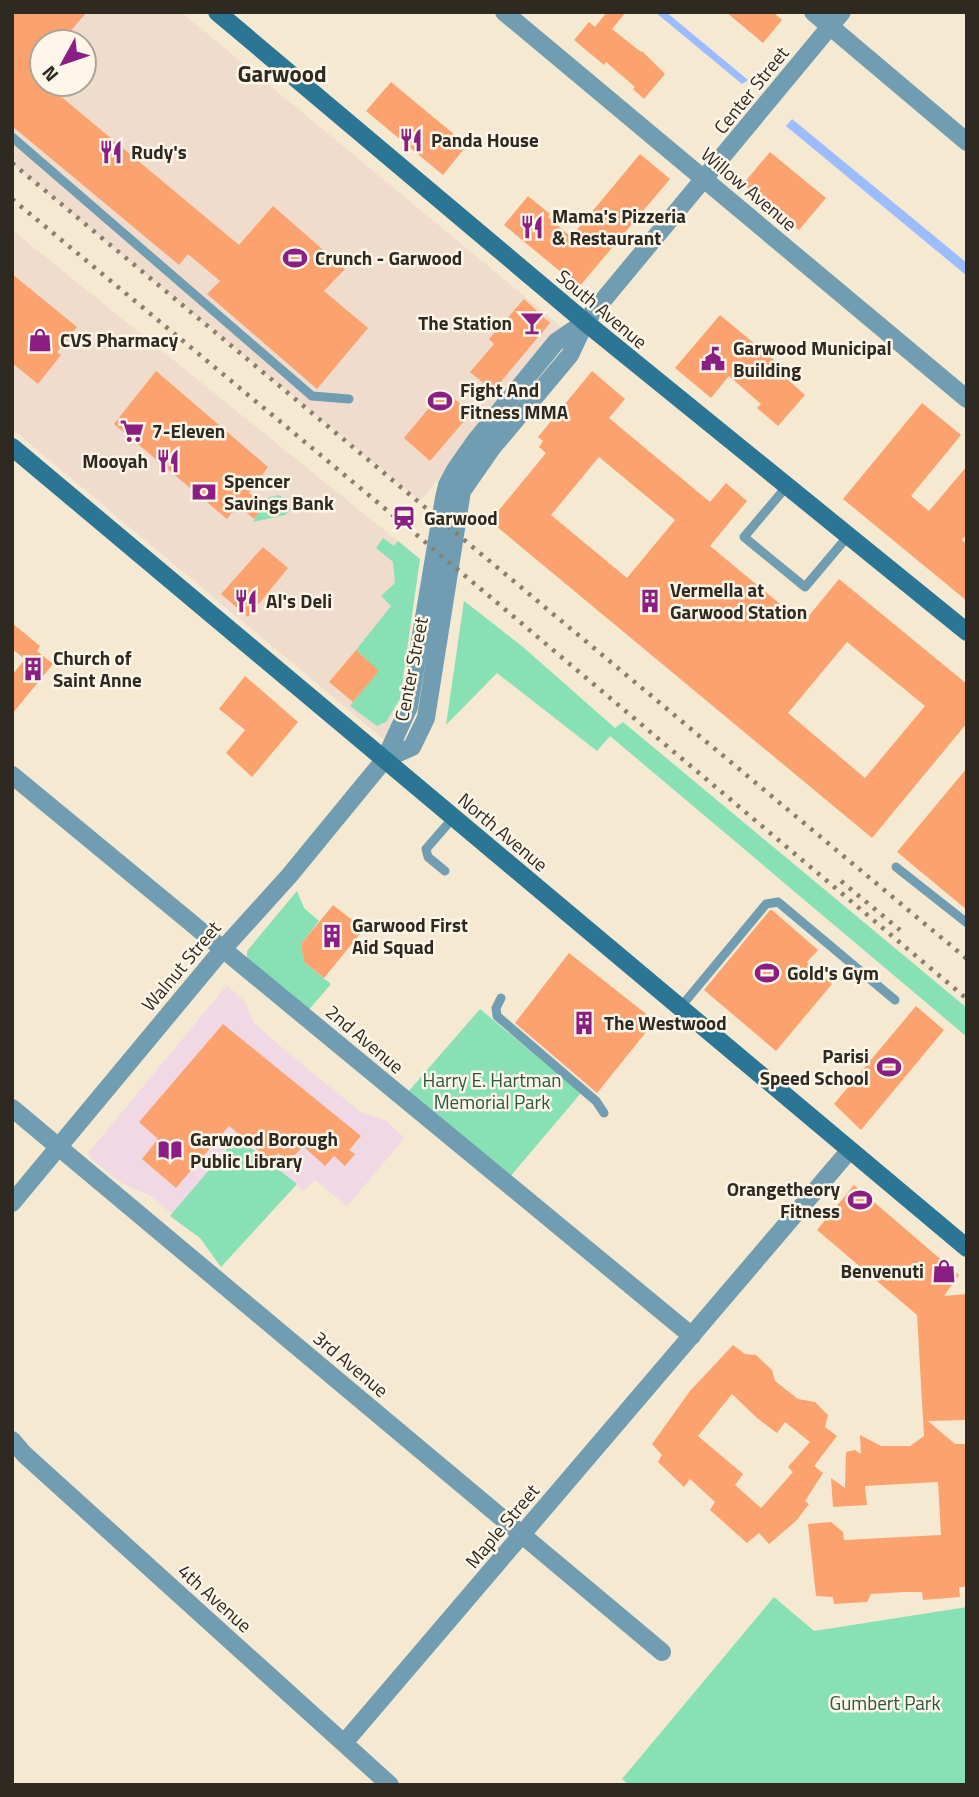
<svg xmlns="http://www.w3.org/2000/svg" width="979" height="1797" font-family="'Titillium Web',sans-serif">
<style>
.commercial{fill:#efdccc;fill-rule:evenodd}
.education{fill:#f0d9e4}
.green{fill:#88e1b5}
.water{fill:#9bbcfe}
.building{fill:#fba26e;fill-rule:evenodd}
.lines{fill:none;stroke-linecap:round;stroke-linejoin:round}
.service{stroke:#709db1;stroke-width:9}
.minor{stroke:#709db1;stroke-width:18}
.secondary{stroke:#2b7694;stroke-width:18}
.rail{stroke:#877f70;stroke-width:4.5;stroke-dasharray:3.5 7;stroke-linecap:butt}
.labels{text-anchor:middle;stroke-width:5;stroke-linejoin:round;paint-order:stroke}
.street-label{font-size:19px;fill:#2e2921;stroke:#fef6e8}
.poi-label{font-size:19px;font-weight:bold;fill:#2e2921;stroke:#fef6e8;text-anchor:start}
.park-label{font-size:19px;fill:#295741;stroke:#fef6e8}
.quarter-label{font-size:23px;font-weight:bold;fill:#2e2921;stroke:#fef6e8}
</style>
<rect width="100%" height="100%" fill="#f5e9d1"/>
<path class="commercial" d="M12,12H181L563,328L420,501L12,164ZM42,42H84V84H42Z
M12,230L420,559L388,743L12,429Z"/>
<path class="education" d="M227,985L245,1002L254,1023L286,1051L361,1112L385,1120L405,1138L347,1206L315,1180L303,1192L297,1184L221,1267L200,1238L151,1196L123,1184L110,1174L89,1156V1152Z"/>
<path class="green" d="M278,495L289,500L290,510L285,515L253,522L267,498Z
M383,538L394,546L398,541L420,559L400,699L386,722L377,726L350,706L378,671L356,650L391,606L381,596L395,583L393,562L376,548Z
M464,601L523,647L615,728L623,722L967,1008V1037L610,736L597,751L497,673L446,725Z
M297,891L304,908L319,921L301,944L304,962L331,984L307,1012L247,960V951Z
M480,1009L581,1093L509,1178L408,1092Z
M237,1137L297,1184L221,1267L200,1238L170,1216Z
M774,1597L814,1631L967,1607V1785H629L622,1779Z"/>
<path class="water" d="M655,12H666L748,80L742,84Z
M792,119L967,263V276L786,126Z"/>
<path class="building" d="M12,12H87L61,42H42V63L33,73L42,80V84H46L239,245L273,206L345,269L324,291L368,328L317,389L207,294L220,281L188,254L179,265L12,126Z
M607,12H626L612,29L641,52L642,51L665,74L644,99L633,89L635,87L606,62L604,65L574,40L589,22L595,27Z
M726,12H773L782,20L763,43Z
M391,82L467,145L443,175L366,111Z
M770,152L826,198L799,230L743,184Z
M640,154L670,179L579,287L504,225L528,196L550,214L548,217L571,237Z
M12,274L77,327L57,352L61,355L38,384L12,363Z
M524,299L550,323L493,391L470,372L494,344L489,339Z
M720,315L790,373L786,378L805,395L778,426L757,408L761,404L729,376L711,398L675,368Z
M156,371L268,467L249,493L265,505L254,519L238,505L227,519L114,424Z
M592,371L625,399L609,418L710,502L726,483L747,501L710,546L803,623L839,579L967,684V723L872,838L490,521L546,453L539,447L543,441L538,437ZM599,457L675,520L627,578L551,515ZM847,642L925,706L865,778L788,713Z
M444,390L471,413L430,461L404,438Z
M922,403L961,435L911,496L929,511L967,466V534L962,540L967,544V601L843,499Z
M263,547L288,568L248,617L221,594Z
M12,623L40,646L37,651L53,664L12,714V675L25,659L12,649Z
M356,650L379,671L353,702L329,682Z
M245,676L298,722L252,777L226,753L245,730L219,709Z
M967,768V910L897,852Z
M333,905L364,929L324,978L304,962L301,944Z
M770,910H772L818,950L807,962L832,984L776,1051L704,990Z
M569,953L655,1021L597,1093L515,1023Z
M916,1006L944,1030L861,1130L834,1104Z
M223,1024L361,1136L349,1150L355,1154L345,1166L334,1156L325,1166L303,1146L289,1162L278,1153L272,1162L229,1126L176,1188L142,1159L158,1139L139,1122Z
M854,1185L959,1275L944,1296L967,1294V1420L928,1421L955,1444H966L967,1587H959L960,1597L923,1600L922,1592H905L871,1594L867,1602L834,1604L833,1597L816,1596L808,1524L831,1522L843,1532L844,1540L941,1535L938,1482L865,1486L867,1505L833,1507L831,1478L845,1488L846,1452L855,1450L861,1454L860,1435L881,1446H910L924,1436L917,1315L817,1230Z
M733,1345L745,1354L756,1355L772,1370L775,1381L798,1399L815,1402L828,1415L825,1427L837,1436L814,1466L823,1473L805,1501L809,1504L796,1521L769,1544L759,1533L747,1543L710,1510L715,1502L690,1479L684,1487L658,1462L662,1455L652,1444L690,1391ZM732,1394L757,1418L777,1433L785,1422L810,1442L788,1467L793,1472L761,1508L735,1485L743,1474L698,1436Z"/>
<g class="lines">
<path class="service" d="M12,137L312,396L349,399
M787,486L744,537L805,587L848,536
M896,867L967,923
M445,871L428,857L426,849L453,818
M501,998L496,1008L497,1016L596,1101L604,1113
M679,1009L766,904L778,902L895,1000"/>
<path class="minor" d="M504,12L967,399
M813,12L967,142
M385,759L412,747L426,718L462,491L492,448L570,355L585,323
M12,775L692,1336
M12,1108L662,1652
M12,1203L223,949L289,876L385,759L409,707L444,498L447,485L455,470L476,440L556,342L585,322L842,12
M12,1440L24,1454L390,1785
M344,1743L849,1151"/>
<path class="secondary" d="M217,12L585,322L967,632
M12,447L967,1248"/>
<path class="rail" d="M12,163L967,959
M12,199L412,531L967,999
M841,881L900,930"/>
</g>
<defs>
<g id="restaurant-bare" transform="scale(1.89)"><path d="M-5-6h1v4h1v-4h1v4h1v-4h1v5L-1.5 .5V6h-2V.5L-5-1ZM5-6V6H3V1.5H1.5Q1.5-4 5-6Z" fill="#8a1e83" stroke="#fef6e8" stroke-width="2.5" paint-order="stroke"/></g>
<g id="stadium-bare" transform="scale(1.89)"><path d="M0-5a6.5 5 0 1 0 0 10a6.5 5 0 1 0 0-10ZM-3.5-1.8h7v3.6h-7Z" fill="#8a1e83" stroke="#fef6e8" stroke-width="2.5" paint-order="stroke"/></g>
<g id="bar-bare" transform="scale(1.89)"><path d="M-6-5H6L.8 .8V4.5H3.5V6h-7V4.5H-.8V.8Z" fill="#8a1e83" stroke="#fef6e8" stroke-width="2.5" paint-order="stroke"/></g>
<g id="shop-bare" transform="scale(1.89)"><path d="M-5-2.5h2.3a2.7 3.5 0 0 1 5.4 0H5L5.5 6h-11ZM-1.5-2.5h3a1.5 2.3 0 0 0-3 0Z" fill="#8a1e83" stroke="#fef6e8" stroke-width="2.5" paint-order="stroke"/></g>
<g id="civic-bare" transform="scale(1.89)"><path d="M-.6-6.5H3V-4.5H.6V-3L4-1V1h2V6H-6V1h2V-1L-.6-3ZM-1.2 2.5V6h2.4V2.5Z" fill="#8a1e83" stroke="#fef6e8" stroke-width="2.5" paint-order="stroke"/></g>
<g id="supermarket-bare" transform="scale(1.89)"><path d="M-6-5.5h2.5l.6 2H6L4.5 2H-2.5L-4.4-4H-6ZM-1.5 3.2a1.3 1.3 0 1 0 .1 0ZM3 3.2a1.3 1.3 0 1 0 .1 0Z" fill="#8a1e83" stroke="#fef6e8" stroke-width="2.5" paint-order="stroke"/></g>
<g id="bank-bare" transform="scale(1.89)"><path d="M-6-4H6V4H-6ZM0-2.3a2.3 2.3 0 1 0 0 4.6a2.3 2.3 0 1 0 0-4.6Z" fill="#8a1e83" stroke="#fef6e8" stroke-width="2.5" paint-order="stroke"/></g>
<g id="station-bare" transform="scale(1.89)"><path d="M-3-6H3Q5-6 5-4V2Q5 4 3 4L4.5 6H3L1.5 4h-3L-3 6H-4.5L-3 4Q-5 4-5 2V-4Q-5-6-3-6ZM-3.5-4v3h7v-3ZM-3.5 1v1.5H-2V1ZM2 1v1.5H3.5V1Z" fill="#8a1e83" stroke="#fef6e8" stroke-width="2.5" paint-order="stroke"/></g>
<g id="building-bare" transform="scale(1.89)"><path d="M-4-6H4V6H1V3H-1V6H-4ZM-2.5-4.3h1.7v1.8h-1.7ZM.8-4.3h1.7v1.8H.8ZM-2.5-1h1.7V.8h-1.7ZM.8-1h1.7V.8H.8Z" fill="#8a1e83" stroke="#fef6e8" stroke-width="2.5" paint-order="stroke"/></g>
<g id="library-bare" transform="scale(1.89)"><path d="M-6-4Q-3-5.5-.7-3.5V5Q-3 3-6 4ZM6-4Q3-5.5 .7-3.5V5Q3 3 6 4Z" fill="#8a1e83" stroke="#fef6e8" stroke-width="2.5" paint-order="stroke"/></g>
</defs>
<g fill-rule="evenodd">
<use href="#restaurant-bare" x="411" y="140"/>
<use href="#restaurant-bare" x="111" y="152"/>
<use href="#restaurant-bare" x="532" y="227"/>
<use href="#stadium-bare" x="295" y="258"/>
<use href="#bar-bare" x="532" y="323"/>
<use href="#shop-bare" x="40" y="340"/>
<use href="#civic-bare" x="713" y="359"/>
<use href="#stadium-bare" x="440" y="401"/>
<use href="#supermarket-bare" x="132" y="431"/>
<use href="#restaurant-bare" x="168" y="461"/>
<use href="#bank-bare" x="204" y="492"/>
<use href="#station-bare" x="404" y="518"/>
<use href="#restaurant-bare" x="246" y="601"/>
<use href="#building-bare" x="650" y="601"/>
<use href="#building-bare" x="33" y="669"/>
<use href="#building-bare" x="332" y="936"/>
<use href="#stadium-bare" x="767" y="973"/>
<use href="#building-bare" x="584" y="1023"/>
<use href="#stadium-bare" x="889" y="1067"/>
<use href="#library-bare" x="170" y="1150"/>
<use href="#stadium-bare" x="860" y="1200"/>
<use href="#shop-bare" x="944" y="1271"/>
</g>
<g class="labels">
<g class="street-label">
<text transform="translate(751 90) rotate(-51)" y="7">Center Street</text>
<text transform="translate(749 189) rotate(40)" y="7">Willow Avenue</text>
<text transform="translate(602 309) rotate(40)" y="7">South Avenue</text>
<text transform="translate(411 669) rotate(-79)" y="7">Center Street</text>
<text transform="translate(503 832) rotate(40)" y="7">North Avenue</text>
<text transform="translate(181 966) rotate(-50)" y="7">Walnut Street</text>
<text transform="translate(365 1039) rotate(40)" y="7">2nd Avenue</text>
<text transform="translate(351 1364) rotate(40)" y="7">3rd Avenue</text>
<text transform="translate(502 1526) rotate(-50)" y="7">Maple Street</text>
<text transform="translate(215 1598) rotate(42)" y="7">4th Avenue</text>
</g>
<g class="poi-label">
<text x="431" y="147">Panda House</text>
<text x="131" y="159">Rudy's</text>
<text x="552" y="223">Mama's Pizzeria<tspan x="552" dy="22">&amp; Restaurant</tspan></text>
<text x="315" y="265">Crunch - Garwood</text>
<text x="512" y="330" text-anchor="end">The Station</text>
<text x="60" y="347">CVS Pharmacy</text>
<text x="733" y="355">Garwood Municipal<tspan x="733" dy="22">Building</tspan></text>
<text x="460" y="397">Fight And<tspan x="460" dy="22">Fitness MMA</tspan></text>
<text x="152" y="438">7-Eleven</text>
<text x="148" y="468" text-anchor="end">Mooyah</text>
<text x="224" y="488">Spencer<tspan x="224" dy="22">Savings Bank</tspan></text>
<text x="424" y="525">Garwood</text>
<text x="670" y="597">Vermella at<tspan x="670" dy="22">Garwood Station</tspan></text>
<text x="266" y="608">Al's Deli</text>
<text x="53" y="665">Church of<tspan x="53" dy="22">Saint Anne</tspan></text>
<text x="352" y="932">Garwood First<tspan x="352" dy="22">Aid Squad</tspan></text>
<text x="787" y="980">Gold's Gym</text>
<text x="604" y="1030">The Westwood</text>
<text x="869" y="1063" text-anchor="end">Parisi<tspan x="869" dy="22">Speed School</tspan></text>
<text x="190" y="1146">Garwood Borough<tspan x="190" dy="22">Public Library</tspan></text>
<text x="840" y="1196" text-anchor="end">Orangetheory<tspan x="840" dy="22">Fitness</tspan></text>
<text x="924" y="1278" text-anchor="end">Benvenuti</text>
</g>
<g class="park-label">
<text x="492" y="1087">Harry E. Hartman<tspan x="492" dy="22">Memorial Park</tspan></text>
<text x="885" y="1710">Gumbert Park</text>
</g>
<g class="quarter-label">
<text x="282" y="82">Garwood</text>
</g>
</g>
<rect width="979" height="1797" fill="none" stroke="#2e2921" stroke-width="28"/>
<g transform="translate(63 63) rotate(230)"><circle r="33" fill="#fef6e8" stroke="#aba498" stroke-width="2"/>
<path d="M0-5L12 26L0 18L-12 26Z" fill="#8a1e83"/>
<text y="-10" font-size="19" font-weight="bold" text-anchor="middle" fill="#2e2921">N</text>
</g>
</svg>
